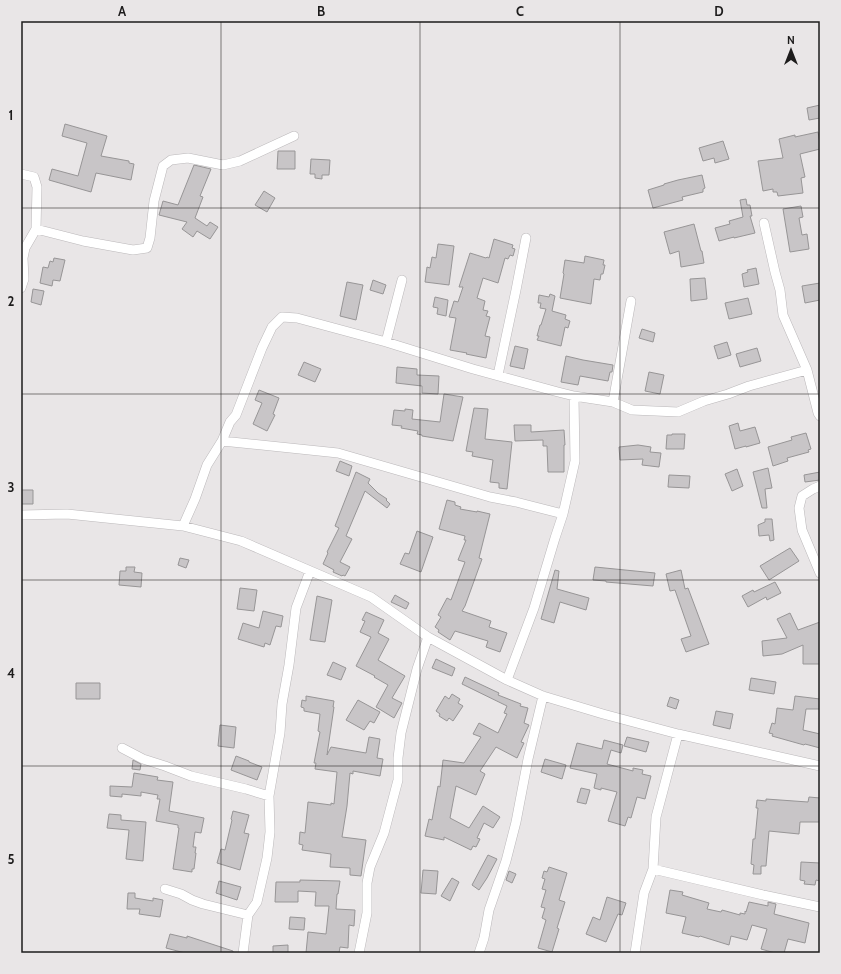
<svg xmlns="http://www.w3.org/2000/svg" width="841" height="974" font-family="Cabin,sans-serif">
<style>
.building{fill:#c8c5c7;stroke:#979596}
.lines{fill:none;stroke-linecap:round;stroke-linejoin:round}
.street-casing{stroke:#bbb8ba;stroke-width:10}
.street{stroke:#fff;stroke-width:9}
.grid{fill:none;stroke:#1d1c1c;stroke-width:1;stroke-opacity:0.55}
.neatline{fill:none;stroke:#1d1c1c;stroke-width:1.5}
.grid-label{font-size:13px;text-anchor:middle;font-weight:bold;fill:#1d1c1c}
</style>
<rect width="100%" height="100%" fill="#e9e6e7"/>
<path class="building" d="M820,105V118L809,120L807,108Z
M65,124L107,136L101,156L129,161V163L134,164L131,180L96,173L91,192L49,180L52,169L78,176L87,143L62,136Z
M818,132L820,143V149L800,154L805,177L801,178L803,193L778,196L777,192H773V189L763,191L758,161L783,158L779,139L795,135V137Z
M723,141L729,159L715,163L714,158L703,161L699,148Z
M278,151H295V169H277Z
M311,159L330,160L329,175H322V179L315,178V174H310Z
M194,165L211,169L200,196L203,197L195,218L207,226L210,222L218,227L210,239L197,231L193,237L182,229L187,222L159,215L163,201L178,205Z
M702,175L705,188L703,189V192L682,197L683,200L653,208L648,190L664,185V184L678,180Z
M264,191L275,198L267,212L255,205Z
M746,199L747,205H750L752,216H750L755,233L734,238V237L719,241L715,228L730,224L729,221L743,217L740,200Z
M801,206L803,217L799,218L802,235L807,234L809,249L790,252L783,209Z
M694,224L701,251H702L704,263L681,267L679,251L670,254L664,232Z
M494,239L513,245L512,248L515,249L513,256L510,255L508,259L505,258L498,283L483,278L477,298L485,301L483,310L488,311L486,316L490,317L485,336L490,337L486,358L466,354L467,353L450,350L456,318L449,317L454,301L458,302L463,287H459L470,253L486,258L487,257L489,258Z
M438,244L454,246L449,285L425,282L427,267L430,268L432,257L436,258Z
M585,256L604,260L603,265H605L603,274H601L600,280L594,279L591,304L560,298L564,274L563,273L565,260L584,263Z
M54,258L65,260L60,281L53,280L52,286L40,283L43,267L48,268L50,261L53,262Z
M756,268L759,284L744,287L742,274L748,272L747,270Z
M705,278L707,299L691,301L690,279Z
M373,280L386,285L383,294L370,290Z
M347,282L363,285L356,320L340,316Z
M820,283V300L805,303L802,286Z
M33,289L44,291L41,305L31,302Z
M550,294L555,296L552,311L566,315L565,319L570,321L568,328L565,327L561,346L537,340L539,336H537L540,325H541L546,309L540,308L541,303H538L539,295L549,297Z
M435,297L448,300L446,316L437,314L438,308L433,307Z
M748,298L752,314L729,319L725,303Z
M642,329L655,333L653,342L639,338Z
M727,342L731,355L718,359L714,346Z
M515,346L528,349L524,369L510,366Z
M757,348L761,361L740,367L736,354Z
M566,356L583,360L613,365L612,372H610L608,381L580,376L578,385L561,382Z
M304,362L321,369L315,382L298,375Z
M397,367L417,369V375L439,376L438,394L422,393V386L396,383Z
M649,372L664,375L660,394L645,391Z
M259,390L279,398L273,414L275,415L267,431L253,424L262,403L255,400Z
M444,394L463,397L453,441L422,436V435L417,434L418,431L401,428L402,426L392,425L394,410L405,411V409L413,410L412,419L440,422Z
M474,408L488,409L485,439L512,442L507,489L499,488V483L490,482L493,460L472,456L473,452L466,451Z
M738,423L740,431L755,427L760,443L746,447V446L735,449L729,426Z
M514,425H531V432L564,430L565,445H564V472H548L547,446H543V440L515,441Z
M806,433L811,449L808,450L809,452L787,458L788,461L773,466L768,447L792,440L791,437Z
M672,434H685L684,449H666L667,435H672Z
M638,445L651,447L650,452L661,453L659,467L642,465L643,459L620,460L619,447Z
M340,461L352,466L349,476L336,471Z
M768,468L772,488L765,489L767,508H762L753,472Z
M737,469L743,486L732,491L725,474Z
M356,472L370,479L368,483L378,493L387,499L386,500L390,504L387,508L365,491L346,536L352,539L340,562L350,567L345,576L343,575L342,576L333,572L334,570L323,564L328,553L327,552L339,528L335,526Z
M820,472V480L805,482L804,475Z
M669,475L690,476L689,488L668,487Z
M21,490H33V504H21Z
M447,500L455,502V505L461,507L460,509L477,512V511L490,514L479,558L482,559L465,606L462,611L491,621L489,627L507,633L500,652L486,647L488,641L455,631L450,640L438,632L439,630L435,627L441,617L438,615L447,598L451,600L465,562L458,560L466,540H464L465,536L439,529Z
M765,519H772L774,540L770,541L769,535L759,536L758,525L765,522Z
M417,531L433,537L421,572L400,564L405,553L409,554Z
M790,548L799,561L769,580L760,566Z
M180,558L189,560L186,568L178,565Z
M126,567H135L134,572L142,573L141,587L119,585L120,571H126Z
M595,567L655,573L653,586L606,582V581L593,580Z
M555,570L559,571L557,589L589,598L586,610L560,602L554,623L541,619Z
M681,570L685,589L688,588L709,644L686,652L681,639L691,636L675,590L670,591L666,574Z
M775,582L781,593L767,600L766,597L748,607L742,596L753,590L754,592Z
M240,588L257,590L254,611L237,609Z
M395,595L409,603L406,609L391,602Z
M317,596L332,600L325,642L310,640Z
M263,611L283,616L281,627L276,626L270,645L265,643L264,647L238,639L243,623L259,628Z
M366,612L384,620L378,633L389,639L378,660L405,676L392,698L402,703L394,718L376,707L388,685L374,677L375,676L356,666L371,637L360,632L365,621L362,620Z
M790,613L798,630L820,622V664H803V645L782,654L763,656L762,641L787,638L777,619Z
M436,659L455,668L452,676L432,668Z
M333,662L346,668L341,680L327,675Z
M465,677L499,693L498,695L521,704L520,706L528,708L524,723L529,725L521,742L524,743L517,758L496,747L480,771L485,774L476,795L456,786L450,818L469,828L483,806L500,817L493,828L484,823L477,838L480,839L476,847L473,846L471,850L444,837V840L425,836L429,819L432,820L438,786L440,787L443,760L464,763L481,737L473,734L479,723L498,733L507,714L504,713L507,706L462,684Z
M751,678L776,682L774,694L749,690Z
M76,683H100V699H76Z
M452,694L460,699L458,703L463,706L453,721L449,718L447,721L439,716L440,714L436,711L445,696L449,699Z
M306,696L334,701L333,707H334L327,755L331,747L366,753L369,737L380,739L377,758L383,759L380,776L353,771V774L350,773L347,806L342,837L366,840L361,876L350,875V868L330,867L331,854L302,850L303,845L299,844L300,832L305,833L308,802L331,805V803L334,804L337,772L315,769L316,763H314L320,732L318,731L320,714L304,711V708L301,707L302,700L306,701Z
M795,696L820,699V709H806L803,730L820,734V748L805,744L804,745L772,736L773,734L769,733L772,723L775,724L777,708L793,710Z
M670,697L679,700L676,709L667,706Z
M358,700L380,712L374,723L370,721L364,730L346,720Z
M716,711L733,714L730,729L713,725Z
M220,725L236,727L234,748L218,746Z
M627,737L649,742L646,752L624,746Z
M604,740L623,745L621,753L611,750L607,764L633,771V768L643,770L642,774L651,776L645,799L637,797L631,818L628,817L625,826L608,821L617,792L601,788V790L594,788L597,774L570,768L577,743L602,749Z
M236,756L249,761V762L262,767L257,780L231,770Z
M545,759L566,765L562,779L541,772Z
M133,760L141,764L140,770L132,769Z
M134,773L158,777L157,780L173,782L169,811L204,818L201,833L195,832L193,847H196L195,853H196L194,869H192V872L173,869L179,828H178V825L156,821L160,799H157L158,795L141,792V796L122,794V797L110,796V786L132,787Z
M581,788L590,790L586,804L577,802Z
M809,797L820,798V822H800L799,834L769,831L766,866H761V874H753L754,865L751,864L753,839H755L758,808H756L757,800L766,801V799L808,802Z
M233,811L249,815L244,833L249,834L240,870L217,863L221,849L225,850L232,820L231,819Z
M109,814L121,815V820L146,822L143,861L126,859L129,830L107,828Z
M488,855L497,859L487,878L479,890L472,885Z
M801,862L820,863V881L816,880L815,885L804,884L805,881L800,880Z
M549,867L567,873L559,900L565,902L557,928L559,929L552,952L538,948L546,920L542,918L545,908L541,907L546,890L542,889L545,879L542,878L544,871L547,872Z
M423,870L438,871L436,894L421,893Z
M509,871L516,874L512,883L506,880Z
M452,878L459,882L450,901L441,896Z
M300,880L340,881L338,894H337L336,909L355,910L354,926L349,925L348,948L340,947L339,953H306L308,932L326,934L329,906H315L316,892L298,891V902H275L276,882H300Z
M219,881L241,887L237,900L216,893Z
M670,890L683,892L682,895L709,903L707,909L721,912L722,910L740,915V913L745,914V911L746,912L749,902L768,906V902L776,904L774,914L809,923L805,943L788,939L784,953H775L761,949L767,929L752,925L747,940L731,936L729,945L700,936L699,937L682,933L686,917L666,913Z
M128,893H135V898L153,901V898L163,900L160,917L139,914L140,909H127Z
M607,897L626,903L622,915L618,914L606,942L586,934L593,917L600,920Z
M290,917L305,918L304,930L289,929Z
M170,934L187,938V936L233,951V953H185L166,948Z
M288,945V953H273V946Z"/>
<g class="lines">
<g class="street-casing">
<path id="street" d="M21,174L34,177L37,187L36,229L25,248L23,258L24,279L21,288
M764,223L775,272L780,290L783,315L807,370L818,413L820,416
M36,229L83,241L133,250L147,248L150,238L154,201L163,166L171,160L188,158L223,165L240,161L294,136
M386,342L402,280
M498,375L516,290L526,238
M613,402L631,301
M222,441L338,453L490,497L516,502L563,514
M820,486L813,489L802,496L799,508L802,530L820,573
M21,515L67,514L183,526L241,541L371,597L428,637L507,680L543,696L603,714L678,734L820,766
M183,526L195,499L207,465L222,441L230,422L236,415L262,348L272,327L282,317L297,318L386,342L473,369L558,392L574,396L613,402L632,410L678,412L704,401L728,394L749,386L807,370
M507,680L534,608L555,538L563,514L575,461L574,396
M122,748L143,759L165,766L191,776L246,789L269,796
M653,869L763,895L820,907
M165,889L181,894L192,900L203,904L248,915
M243,953L248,915L257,902L267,858L270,832L269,796L280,733L282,704L289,665L296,608L310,571
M359,953L367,913V883L370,867L384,833L398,780V758L401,733L417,669L428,637
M479,953L484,938L489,910L506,861L516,822L528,759L543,696
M635,953L644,893L653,869L656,817L664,787L678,734"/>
</g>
<use href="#street" class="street"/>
</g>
<path class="grid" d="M221,21V953M420,21V953M620,21V953M21,208H820M21,394H820M21,580H820M21,766H820"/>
<rect width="841" height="974" fill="none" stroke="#e9e6e7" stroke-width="44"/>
<g transform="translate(791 50)" stroke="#e9e6e7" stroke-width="3" paint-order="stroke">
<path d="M0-3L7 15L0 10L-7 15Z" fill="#1d1c1c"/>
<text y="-6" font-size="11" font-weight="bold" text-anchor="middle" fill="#1d1c1c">N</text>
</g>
<rect x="22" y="22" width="797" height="930" class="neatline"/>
<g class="grid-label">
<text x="122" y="16">A</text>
<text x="321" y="16">B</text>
<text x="520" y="16">C</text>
<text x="719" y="16">D</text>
<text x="11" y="120">1</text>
<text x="11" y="306">2</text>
<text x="11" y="492">3</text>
<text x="11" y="678">4</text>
<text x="11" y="864">5</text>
</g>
</svg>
